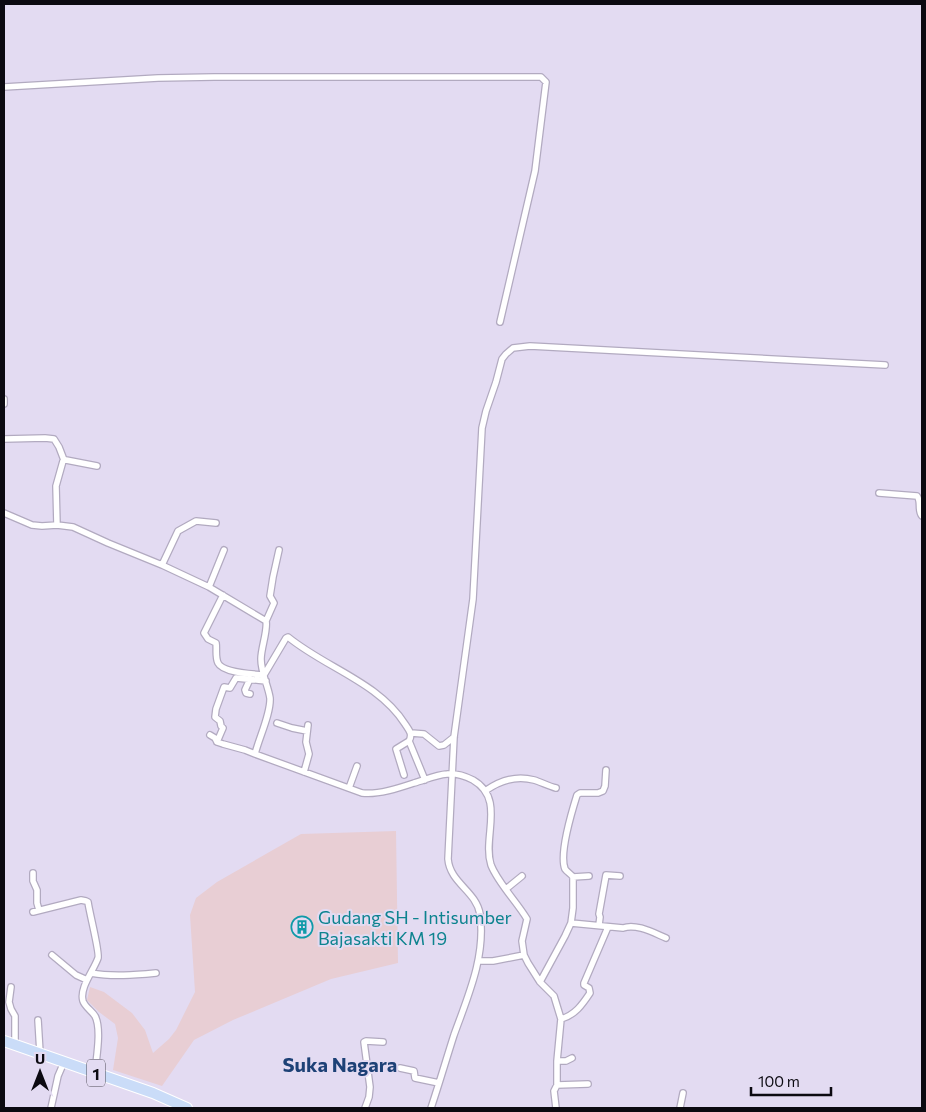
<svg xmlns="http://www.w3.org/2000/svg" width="926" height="1112" viewBox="0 0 926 1112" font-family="Commissioner,sans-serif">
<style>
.industrial{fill:#e8ced4}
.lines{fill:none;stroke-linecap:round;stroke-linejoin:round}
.minor-casing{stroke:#b2aac0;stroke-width:8}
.trunk-casing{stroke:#fff;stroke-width:12}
.minor{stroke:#fff;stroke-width:5.5}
.trunk{stroke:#cadcf8;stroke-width:10}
.labels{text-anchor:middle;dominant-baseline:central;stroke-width:4;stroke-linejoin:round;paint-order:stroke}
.shield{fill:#e3dbf2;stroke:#4c4954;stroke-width:1}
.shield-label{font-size:16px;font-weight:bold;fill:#0c0a11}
.culture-label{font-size:18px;fill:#0d838f;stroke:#e3dbf2;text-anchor:start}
.quarter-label{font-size:20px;font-weight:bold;fill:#1d4176;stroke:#e3dbf2}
</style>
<rect width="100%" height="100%" fill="#e3dbf2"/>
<path class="industrial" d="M396 831 398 963 331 979 233 1020 194 1040 162 1086 113 1070 118 1038 115 1024 99 1012 87 1000 90 987 104 992 132 1013 145 1030 153 1053 169 1039 176 1030 195 992 190 915 196 898 217 882 301 834Z"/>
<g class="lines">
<g class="minor-casing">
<path id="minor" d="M4 87 158 78 214 77H541L546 82 535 171 500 322
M4 399V404
M4 439 45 438 54 439 59 447 64 460
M879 493 917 496C922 502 917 510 922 516
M4 513 32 525 42 526 57 525 73 527 108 543 162 565 209 587 266 621C268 630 261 648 261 659 261 673 268 685 270 698 271 713 259 738 255 754L362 793C378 795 399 788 414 783 425 780 435 775 447 774 456 773 465 776 473 780 506 799 482 837 491 865 498 883 517 902 527 919L522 941 524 955 528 963 540 982 554 996 561 1019 557 1061V1085L554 1091 556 1108
M57 525 56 486 63 461 66 460 97 466
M162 565 178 531 196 521 216 523
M209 587 224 550
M223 595 204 633 208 639 216 643C217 649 215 656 218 663 223 673 253 674 264 675L286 638 288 637C326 668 378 682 405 724 409 730 413 734 409 741L425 780
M266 621 274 603 270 596 273 577 279 550
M250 679 245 690 246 693 250 694
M277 723 292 728 307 731
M411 733 424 734 439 746 444 745 454 737
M210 735 215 738 217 742 223 744 245 750 255 754
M217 742 223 728 221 726 220 721 215 717 216 709 224 687 230 688 236 678 266 681
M304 772 309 754 306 742 308 725
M404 775 396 749 409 741
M349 788 357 766
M485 791C499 781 516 775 534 780 541 782 548 786 556 788
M33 873V881L37 890V903L39 910
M573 877 589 876
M506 889 522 876
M33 912 81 900 86 901 88 902C89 911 100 953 98 958 94 970 79 988 83 1001 85 1007 92 1011 95 1016 102 1029 96 1059 95 1073
M571 923 573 908V877C571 874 567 872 565 869 559 854 572 811 577 795L580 793H598L603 791 605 786 606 770
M599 925 600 917 599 914 606 875 620 876
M52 955 76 975 87 980
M478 961H493L524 955
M91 973C112 977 135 975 156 973
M540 982 565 936 571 923 623 928C636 923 654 933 666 938
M11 987 9 1002 11 1009 15 1016V1044
M561 1019C575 1015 582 1005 590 993L589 988 584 985V983L608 927
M38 1020 40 1053
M557 1061H566L572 1058
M400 1068 414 1071 415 1078 439 1083
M557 1085 588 1084
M51 1108 58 1076 64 1062
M365 1108 369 1097 370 1087 364 1042 366 1041 383 1042
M431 1108C439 1084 446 1060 454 1035 468 996 486 956 480 914 476 891 450 883 448 859L454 737 473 599 482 428 486 411 496 382 502 359 506 354 513 348 530 346 885 365
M680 1108 683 1093"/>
</g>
<g class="trunk-casing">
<path id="trunk" d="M4 1041 153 1093 187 1108"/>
</g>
<use href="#minor" class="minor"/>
<use href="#trunk" class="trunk"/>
</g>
<defs>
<g id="building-ring" transform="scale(1.125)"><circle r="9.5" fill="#e3dbf2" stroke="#0f9aa8" stroke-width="1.5"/><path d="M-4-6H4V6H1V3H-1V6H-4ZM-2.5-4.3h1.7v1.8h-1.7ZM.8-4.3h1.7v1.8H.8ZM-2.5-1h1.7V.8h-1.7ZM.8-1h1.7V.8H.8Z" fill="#0f9aa8"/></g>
</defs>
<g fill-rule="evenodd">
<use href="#building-ring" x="302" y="927"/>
</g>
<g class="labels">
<rect class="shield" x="87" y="1059.5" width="18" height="27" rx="4"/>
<g class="shield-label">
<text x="96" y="1073">1</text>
</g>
<g class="culture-label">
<text x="318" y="917">Gudang SH - Intisumber<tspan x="318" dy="21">Bajasakti KM 19</tspan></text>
</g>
<g class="quarter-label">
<text x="340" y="1064">Suka Nagara</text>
</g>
</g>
<rect width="926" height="1112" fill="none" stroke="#0c0a11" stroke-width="10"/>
<g transform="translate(40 1072)" stroke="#e3dbf2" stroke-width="4" paint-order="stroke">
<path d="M0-4L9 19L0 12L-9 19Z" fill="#0c0a11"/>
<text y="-8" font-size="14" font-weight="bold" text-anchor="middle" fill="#0c0a11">U</text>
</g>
<path d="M751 1087v8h80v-8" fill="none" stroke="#0c0a11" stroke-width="2.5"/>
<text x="758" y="1087" font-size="15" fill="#0c0a11" stroke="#e3dbf2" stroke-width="4" paint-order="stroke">100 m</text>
</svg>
